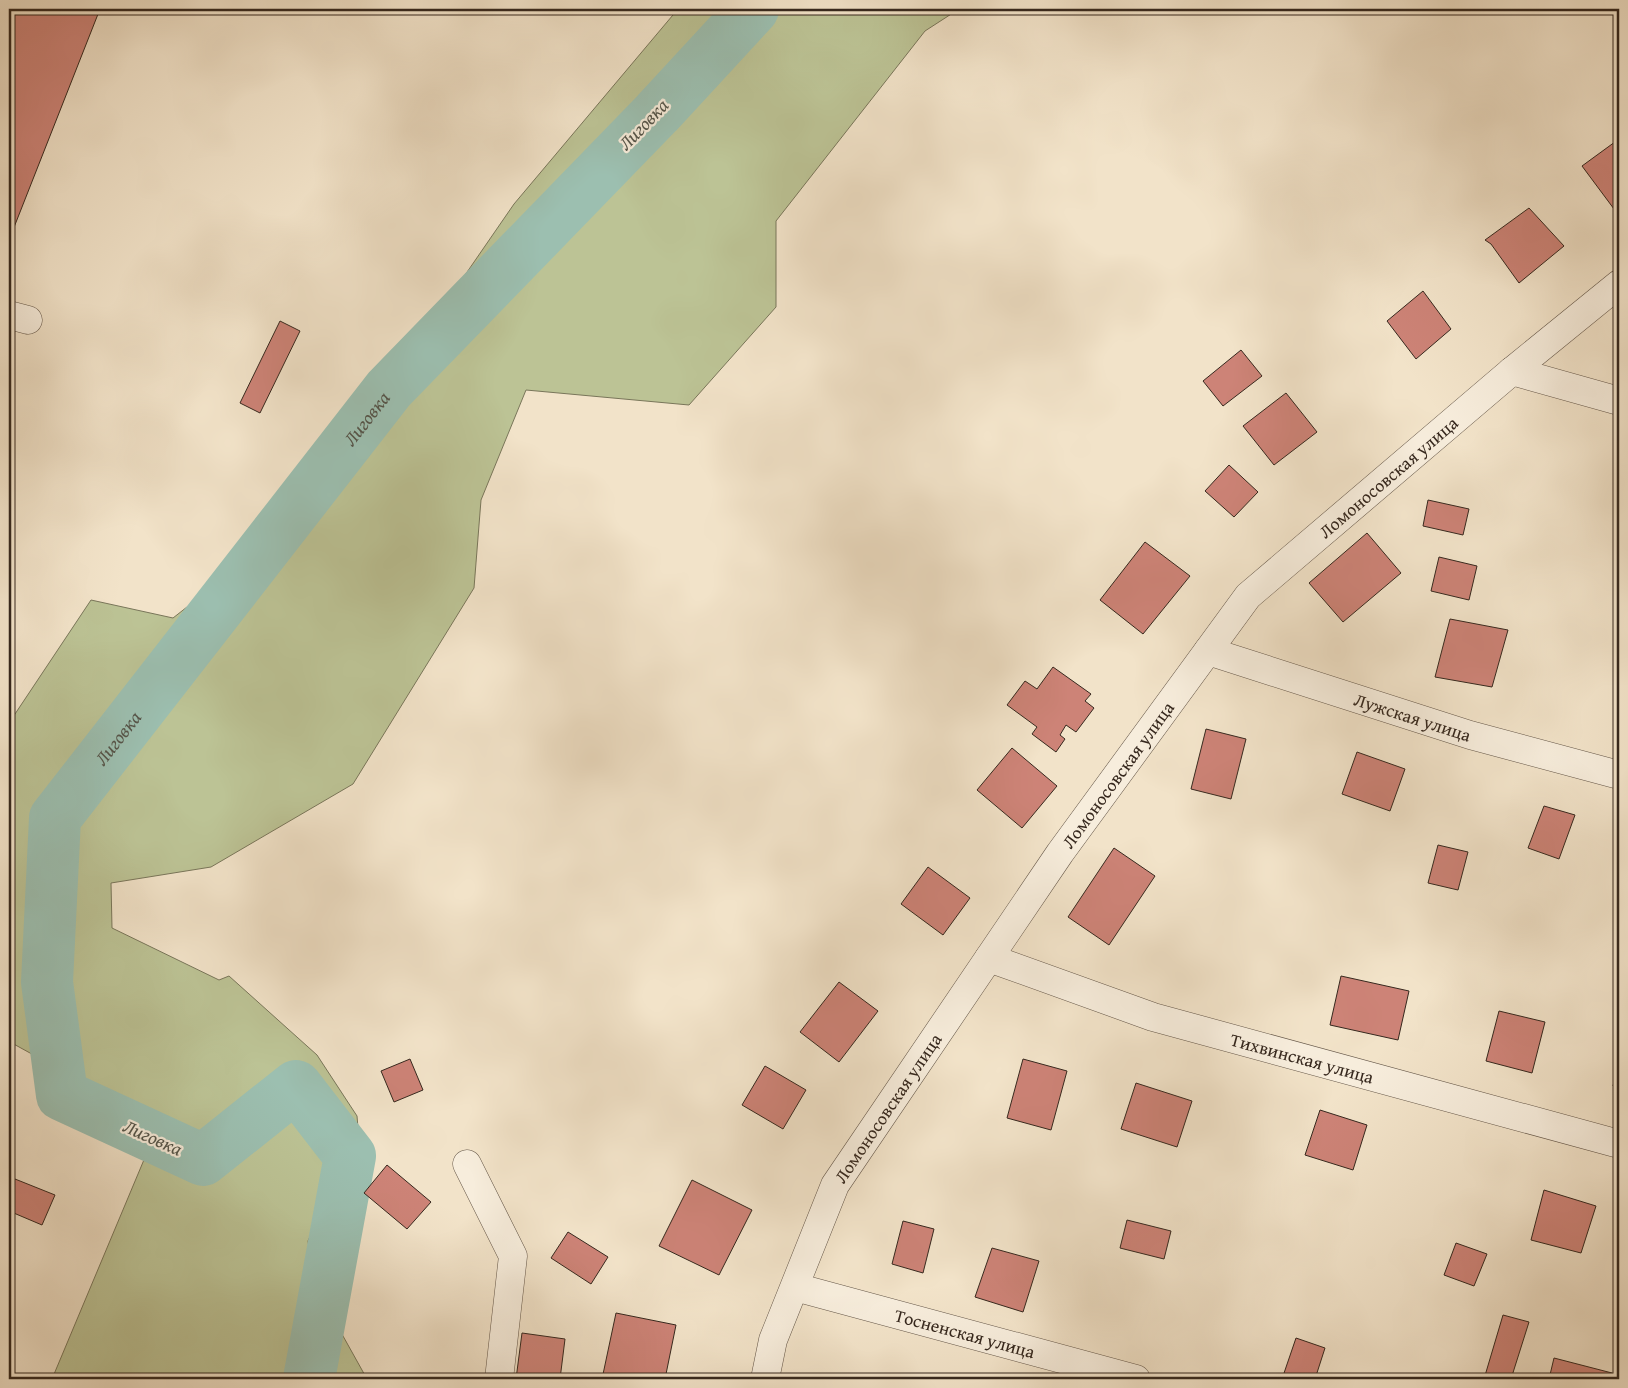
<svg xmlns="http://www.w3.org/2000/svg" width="1628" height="1388" viewBox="0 0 1628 1388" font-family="'Gentium Book Plus',serif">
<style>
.green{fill:#bcc395;stroke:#79765a}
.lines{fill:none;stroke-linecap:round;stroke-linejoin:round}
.river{stroke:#9cbfb0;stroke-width:52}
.building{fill:#cd8377;stroke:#36281e}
.minor-casing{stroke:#655749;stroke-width:29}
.minor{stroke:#f7eddc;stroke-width:28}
.labels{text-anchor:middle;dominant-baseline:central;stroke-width:4.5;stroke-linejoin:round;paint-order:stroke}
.street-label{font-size:18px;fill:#36281e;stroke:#f7eddc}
.water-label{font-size:19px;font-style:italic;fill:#55554a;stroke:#f7eddc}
</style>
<rect width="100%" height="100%" fill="#f2e3c9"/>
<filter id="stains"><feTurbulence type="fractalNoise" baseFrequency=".004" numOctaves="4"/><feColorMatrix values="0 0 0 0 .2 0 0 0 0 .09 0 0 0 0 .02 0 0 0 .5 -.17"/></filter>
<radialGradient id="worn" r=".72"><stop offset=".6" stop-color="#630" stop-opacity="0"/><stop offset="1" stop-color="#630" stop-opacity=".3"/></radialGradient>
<path class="green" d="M678 9H959L925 31 776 221V307L689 405 526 390 481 500 474 588 353 784 211 867 111 883 112 928 219 980 229 976 317 1055 357 1116 358 1128 308 1241 314 1284 367 1379H52L159 1124 10 1042 14 913 9 905V723L91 600 173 618 294 523 514 204Z"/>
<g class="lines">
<path class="river" id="s1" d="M309 1379 350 1156 296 1086 203 1160 62 1095 47 982 55 818 389 389 657 113 753 9"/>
</g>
<path class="building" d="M9 9H100L9 240Z
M1619 139V205L1614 209 1582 166Z
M1529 208 1564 246 1519 283 1491 244 1485 240Z
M1423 291 1451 329 1416 359 1387 321Z
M280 321 300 331 260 413 240 403Z
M1241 350 1262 376 1223 406 1203 381Z
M1286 393 1317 432 1274 465 1243 426Z
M1229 465 1258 492 1234 517 1205 491Z
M1428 500 1469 509 1463 535 1423 526Z
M1367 533 1401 573 1343 622 1309 583Z
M1145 542 1190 576 1143 634 1100 600Z
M1439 557 1477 566 1469 600 1431 591Z
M1450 619 1508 630 1492 687 1435 677Z
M1053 667 1091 694 1085 701 1094 708 1076 732 1066 725 1060 735 1065 739 1056 752 1032 734 1037 727 1007 705 1025 681 1037 689Z
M1206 729 1246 739 1231 799 1191 789Z
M1012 748 1057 786 1022 828 977 790Z
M1357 752 1405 769 1390 811 1342 794Z
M1544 806 1575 815 1559 859 1528 848Z
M1438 845 1468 852 1458 890 1428 883Z
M1114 848 1155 876 1109 945 1068 917Z
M928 867 970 898 943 935 901 904Z
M1341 976 1409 991 1398 1040 1330 1025Z
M839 982 878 1011 839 1062 800 1032Z
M1499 1011 1545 1022 1532 1073 1486 1061Z
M410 1059 423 1090 394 1102 381 1071Z
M1023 1059 1067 1071 1051 1130 1007 1118Z
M1619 1061V1087L1613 1086Z
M765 1066 806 1090 783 1129 742 1105Z
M1136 1083 1192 1101 1177 1147 1121 1129Z
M1320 1110 1367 1125 1353 1170 1305 1155Z
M387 1165 431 1202 407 1229 364 1193Z
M15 1179 55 1195 42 1225 9 1211V1193Z
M692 1180 752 1210 719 1275 659 1246Z
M1544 1190 1596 1206 1581 1253 1531 1240Z
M1127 1220 1171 1231 1164 1259 1120 1248Z
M903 1221 934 1229 923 1273 892 1264Z
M568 1232 608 1257 591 1284 551 1258Z
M1456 1243 1487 1254 1474 1286 1444 1275Z
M992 1248 1039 1261 1023 1312 975 1297Z
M616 1313 676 1325 665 1379H602Z
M1503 1315 1529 1322 1511 1379H1484Z
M522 1333 565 1339 560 1379H516Z
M1296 1338 1325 1348 1315 1379H1282Z
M1554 1358 1612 1373 1611 1379H1549Z
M868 1375 884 1379H866Z"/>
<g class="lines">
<g class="minor-casing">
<g id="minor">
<path d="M9 315 28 320"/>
<path d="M1512 371 1619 401"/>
<path id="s2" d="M1208 651 1470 735 1619 775"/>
<path id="s3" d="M989 958 1153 1017 1619 1144"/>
<path d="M467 1164 513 1256 499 1379"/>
<path id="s4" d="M795 1287 1136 1379"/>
<path id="s5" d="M765 1379 773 1340 835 1185 1060 853 1248 596 1512 371 1619 284"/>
</g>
</g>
<use href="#minor" class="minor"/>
</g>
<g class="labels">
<g class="street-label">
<text stroke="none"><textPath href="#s5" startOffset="1110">Ломоносовская улица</textPath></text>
<text stroke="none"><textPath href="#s2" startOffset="215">Лужская улица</textPath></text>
<text stroke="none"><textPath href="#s5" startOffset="705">Ломоносовская улица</textPath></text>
<text stroke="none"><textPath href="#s3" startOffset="329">Тихвинская улица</textPath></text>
<text stroke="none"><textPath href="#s5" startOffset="300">Ломоносовская улица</textPath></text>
<text stroke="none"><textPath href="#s4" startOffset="176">Тосненская улица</textPath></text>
</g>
<g class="water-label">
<text transform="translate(643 124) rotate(-46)">Лиговка</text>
<text stroke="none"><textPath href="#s1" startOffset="1374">Лиговка</textPath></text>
<text stroke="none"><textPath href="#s1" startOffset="969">Лиговка</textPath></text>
<text transform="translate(153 1137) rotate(24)">Лиговка</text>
</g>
</g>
<rect width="1628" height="1388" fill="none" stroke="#f2e3c9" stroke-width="30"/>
<rect x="10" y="10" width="1608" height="1368" fill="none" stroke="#36281e" stroke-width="2.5"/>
<rect x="15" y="15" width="1598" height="1358" fill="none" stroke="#36281e"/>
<rect width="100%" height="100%" filter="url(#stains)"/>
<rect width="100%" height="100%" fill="url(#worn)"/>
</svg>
